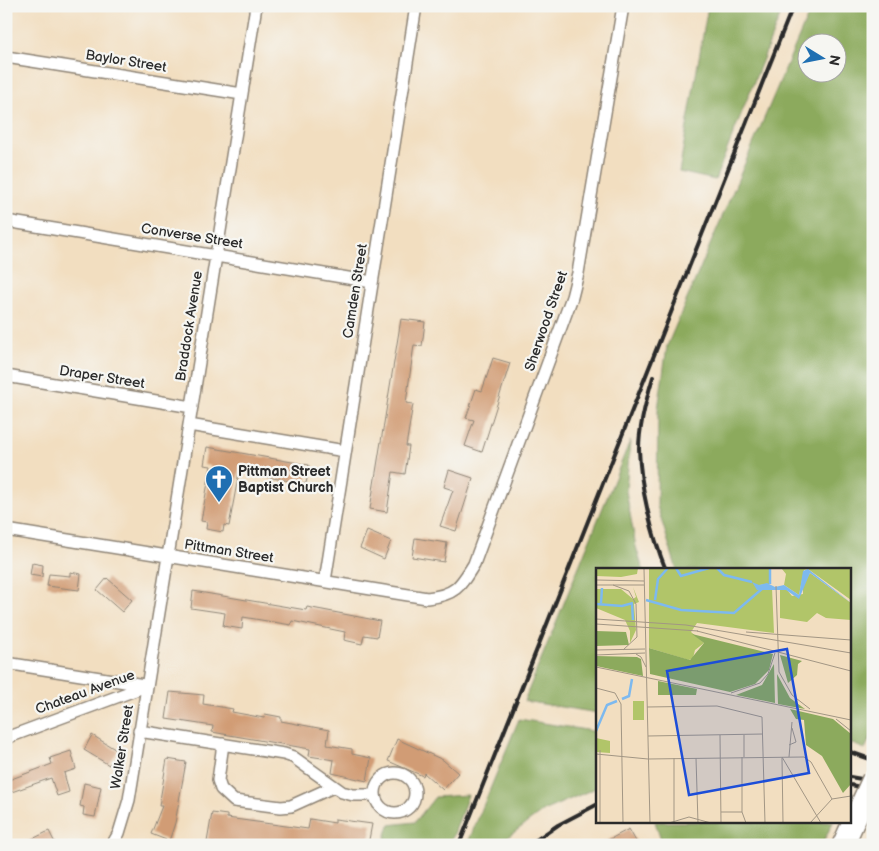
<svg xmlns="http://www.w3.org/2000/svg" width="879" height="851" viewBox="0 0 879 851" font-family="'Balsamiq Sans',sans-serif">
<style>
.forest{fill:#8caa5d;stroke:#5c6a44;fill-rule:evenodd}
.building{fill:#d19c74}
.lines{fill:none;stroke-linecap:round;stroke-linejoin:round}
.street-casing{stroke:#8e8476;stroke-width:14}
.street{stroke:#fff;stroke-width:11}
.rail{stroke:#2b2b2b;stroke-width:4}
.highway-bridge-casing{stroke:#8e8476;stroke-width:24;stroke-linecap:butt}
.highway-bridge{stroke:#fff;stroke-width:21}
.labels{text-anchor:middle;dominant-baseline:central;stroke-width:4.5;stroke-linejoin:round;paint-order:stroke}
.street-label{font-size:14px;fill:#2b2b2b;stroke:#f6f6f2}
.poi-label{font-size:14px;font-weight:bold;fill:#2b2b2b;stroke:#f6f6f2;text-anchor:start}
.inset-river{fill:none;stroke:#7db9ef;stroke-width:2.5}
.inset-road{fill:none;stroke:#a29684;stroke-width:1}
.view{fill:#1d4ed8;fill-opacity:0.15;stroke:#1d4ed8;stroke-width:2.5}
.inset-edge{fill:none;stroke:#2b2b2b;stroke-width:2.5}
</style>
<rect width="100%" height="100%" fill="#f6f6f2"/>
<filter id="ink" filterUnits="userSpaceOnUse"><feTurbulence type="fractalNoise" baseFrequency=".02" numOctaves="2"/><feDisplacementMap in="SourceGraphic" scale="10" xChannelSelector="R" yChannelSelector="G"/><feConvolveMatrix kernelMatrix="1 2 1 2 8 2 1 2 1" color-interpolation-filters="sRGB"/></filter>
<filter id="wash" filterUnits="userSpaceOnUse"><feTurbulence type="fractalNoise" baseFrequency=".0096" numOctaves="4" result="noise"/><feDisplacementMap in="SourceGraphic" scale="20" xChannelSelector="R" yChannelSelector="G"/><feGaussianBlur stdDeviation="1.12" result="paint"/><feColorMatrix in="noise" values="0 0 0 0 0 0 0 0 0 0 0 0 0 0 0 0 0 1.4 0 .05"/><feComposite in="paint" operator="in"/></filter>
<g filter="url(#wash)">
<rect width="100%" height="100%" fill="#f2dec0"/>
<path class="forest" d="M708 6H784L715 180 679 172Z
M812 6H873V732L865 749 850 743V570H677L657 506 658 409 667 346ZM836 42V72H806V42Z
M630 441 626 491 636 547 643 570H598V713L524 701Z
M519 719 598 732V787L543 811 497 845H467Z
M468 795 450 845H383L389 825 415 822 435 797Z
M655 822H833L822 845H663Z"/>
<g id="blocks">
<path class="building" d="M401 319 425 322 422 346 414 345 406 403 413 404 406 446H409L405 474 393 472 387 512 370 509Z
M493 358 510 363 482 452 465 446 474 420 466 418 476 389 482 391Z
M207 447 309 465 306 484 239 472 229 526 224 525 223 532 206 529 207 522 201 521 211 466 204 465Z
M449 470 473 478 456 531 440 526 453 490 444 487Z
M367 531 391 541 384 559 360 548Z
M415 538 447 543 444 562 412 557Z
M32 563 43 565 42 577 30 575Z
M70 572 81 574 79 590 47 586 49 574 70 576Z
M107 578 132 600 122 612 97 590Z
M193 591 306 610 307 607 380 621 377 637 364 635 362 644 344 640 345 632 292 621 291 625 243 617 242 629 223 626 225 613 191 608Z
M170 692 204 695 203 704 233 709 232 712 264 718 265 714 281 717V721L329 730 327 745 352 749V754L371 758 367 781 332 773 334 760 309 756 310 749 212 732 213 726 166 719Z
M92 735 118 751 109 765 84 750Z
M397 739 443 760 458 773 443 790 424 773 423 776 388 761Z
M71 751 76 769 64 773 69 792 57 796 51 778 6 794V781L52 764 50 758Z
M167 759 186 762 175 823 169 841 151 834 162 806H159Z
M84 783 101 787 95 817 83 815 84 807 80 806Z
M212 813 227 815V818L308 829 310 819 335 823V819L372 824 368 845H224L207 842Z
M629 829 638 845H599Z
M49 831 56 845H20Z"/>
</g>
</g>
<g filter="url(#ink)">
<use href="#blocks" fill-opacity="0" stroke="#8e8476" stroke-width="1"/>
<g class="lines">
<g class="street-casing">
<path id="street" d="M6 57 242 94
M6 221 372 282
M6 376 192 407
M189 425 345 451
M6 530 427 598C455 595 460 587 474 564L572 297 578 273 623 6
M325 581 416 6
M6 663 144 685
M139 731 284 754 293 757 342 792 353 795H375
M6 738 146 686
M223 744 218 780 221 789 234 801 281 807 291 806 333 787
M375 793a20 20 0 1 1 40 0a20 20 0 1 1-40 0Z
M112 845 119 833 129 800 256 6"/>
</g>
<use href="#street" class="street"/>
<path class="rail" d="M653 377C646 400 639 426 639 449 640 486 652 536 666 570
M850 752 873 760
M850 777 873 781
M850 785 873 789
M459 845 793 6
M529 845 558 825 598 804"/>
<g class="highway-bridge-casing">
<path id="highway-bridge" d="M843 845 873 779"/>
</g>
<use href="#highway-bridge" class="highway-bridge"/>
</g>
</g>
<defs>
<g id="church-pin" transform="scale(1.4375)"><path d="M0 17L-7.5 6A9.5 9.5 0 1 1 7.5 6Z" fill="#1f6fb2" stroke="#f6f6f2"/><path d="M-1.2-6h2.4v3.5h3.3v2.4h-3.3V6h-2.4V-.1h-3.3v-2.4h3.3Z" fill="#fff"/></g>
</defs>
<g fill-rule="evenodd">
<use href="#church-pin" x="219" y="479"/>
</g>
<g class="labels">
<g class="street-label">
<text transform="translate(126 61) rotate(9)">Baylor Street</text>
<text transform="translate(192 236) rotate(9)">Converse Street</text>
<text transform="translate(355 291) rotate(-81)">Camden Street</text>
<text transform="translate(546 321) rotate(-71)">Sherwood Street</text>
<text transform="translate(189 326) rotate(-81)">Braddock Avenue</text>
<text transform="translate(102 377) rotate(9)">Draper Street</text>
<text transform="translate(229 551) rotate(9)">Pittman Street</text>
<text transform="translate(85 692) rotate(-20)">Chateau Avenue</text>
<text transform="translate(122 747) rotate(-81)">Walker Street</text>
</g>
<g class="poi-label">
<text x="238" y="471">Pittman Street<tspan x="238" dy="16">Baptist Church</tspan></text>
</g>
</g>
<g transform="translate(596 568)">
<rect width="255" height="255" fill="#f2dec0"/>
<path d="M0 0H42L41 6 25 9 0 8ZM53 0H174V16L163 17 176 20 178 65 101 55 95 64 108 75 99 82 97 90 93 92 53 80ZM255 0V32L212 1 208 2 203 27 188 17 190 6 186 1ZM214 5 255 35V52L230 50 221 45 211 54 184 50V21L191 22 196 28 207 26V17ZM37 19 43 34 38 36 40 62 34 75V63L29 52 0 40V21H25L37 31 40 29ZM37 133H48V152H37ZM0 170 14 173V185L0 184Z" fill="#b1c569"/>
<path d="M0 63 30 64 33 77 0 78ZM96 66 177 86 173 102 159 116 134 124 54 106 53 80 94 92 108 75ZM184 87 206 93 202 96 201 107 192 115ZM0 88 41 89 45 91 47 108 0 98ZM178 96 179 135 140 127 166 117ZM181 106 194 130 209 141 182 136ZM62 113 101 121 100 127H62ZM194 141 237 151 255 166V216L247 225 226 188 210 177 208 152 200 151Z" fill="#8caa5d"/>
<path d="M212 1 255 35 214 5 203 31 190 22H161L156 14 163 17 171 15 179 19 188 17 203 27 207 3Z" fill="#7db9ef"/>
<path class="inset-river" d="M80 0 85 8 113 0M121 0 128 7 156 14M174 0V16M50 32 85 42 138 45 167 20M59 32 62 11 72 0M5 35 6 20M0 36 26 38 37 35M36 36 37 52M26 131 33 128 36 111M0 163 11 137 21 133"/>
<path class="inset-road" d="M48 1 54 255M0 12 48 13M0 17H48M17 17 33 23 40 36 41 69 27 82M180 18 183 104 196 127 214 141M0 51 90 57 255 85M0 56 102 63M101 63 255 103M150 64 255 72M0 82 49 81M40 86 45 89 50 99M0 87 49 85M0 99 255 152M0 120 19 125 25 136 27 255M135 125 164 115 172 106 179 85M51 139 121 138 166 149 169 255M240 151 255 163M124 167 125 255M148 167V189M52 168 167 166M193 177 200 174 196 160M4 182V255M0 186 52 191 208 189 215 194 236 231M146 189V244L150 255M186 189 225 255M193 189 196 154M78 190V255M100 190 102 255M186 190 187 255M125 244H146M73 255 93 249 115 255M214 255 236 231 255 228"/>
<path class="view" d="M191 81 213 205 93 227 71 103Z"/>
<rect width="255" height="255" class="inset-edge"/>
</g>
<rect width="879" height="851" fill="none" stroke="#f6f6f2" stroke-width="25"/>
<g transform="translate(822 58) rotate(100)"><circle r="24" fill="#f6f6f2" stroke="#a5a5a2"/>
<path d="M0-4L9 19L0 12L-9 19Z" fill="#1f6fb2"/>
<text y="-8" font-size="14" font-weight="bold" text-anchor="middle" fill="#2b2b2b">N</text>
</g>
</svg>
